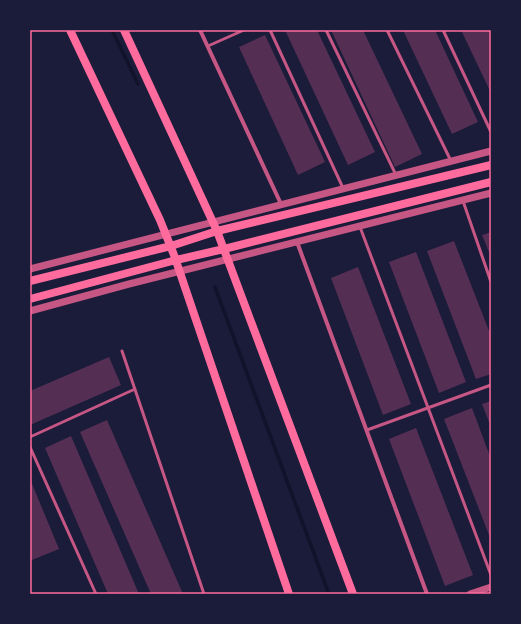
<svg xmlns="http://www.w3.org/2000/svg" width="521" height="624" viewBox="0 0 521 624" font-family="'Archivo Narrow',sans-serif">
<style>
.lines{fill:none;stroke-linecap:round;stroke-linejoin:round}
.stream{stroke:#12122b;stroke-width:3.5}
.building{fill:#542f53}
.service{stroke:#c65784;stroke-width:3}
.minor{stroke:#c65784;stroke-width:4}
.tertiary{stroke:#c65784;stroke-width:7}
.secondary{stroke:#ff6b9d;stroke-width:8}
.neatline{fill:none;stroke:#ff6b9d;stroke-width:1.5}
</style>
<rect width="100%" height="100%" fill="#1b1b3a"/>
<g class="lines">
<path class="stream" d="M112 30 138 84
M215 287 329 594"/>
</g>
<path class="building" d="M285 30H317L375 152 348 165Z
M331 30H363L422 154 395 167Z
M403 30H435L478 122 452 134Z
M461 30H491V93Z
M265 35 325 162 298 175 239 47Z
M491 232V257L482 235Z
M454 241 491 336V374L476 379 427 251Z
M416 252 466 382 439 393 389 262Z
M358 267 411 404 383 415 331 278Z
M109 357 121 385 30 425V391Z
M491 401V427L482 404Z
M472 408 491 459V540L444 419Z
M107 420 183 594H151L80 432Z
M416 428 473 575 445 586 389 439Z
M71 436 139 594H108L45 448Z
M30 479 59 549 32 560 30 555Z"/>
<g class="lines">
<path class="service" d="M270 30 343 188
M326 30 396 175
M387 30 451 161
M443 30 491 132
M208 46 244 30
M463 201 491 282
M360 227 491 575
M122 351 204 594
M367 430 491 385
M30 437 135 389
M30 447 96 594"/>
<path class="minor" d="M200 30 281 204
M297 242 427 594"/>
<path class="tertiary" d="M30 269 491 151
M30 311 129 284 491 193
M470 594 491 587"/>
<path class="secondary" d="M70 30 160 220 174 255 289 594
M124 30 217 231 353 594
M30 281 171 246 217 231 491 165
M30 299 176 260 224 249 491 182"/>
</g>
<rect width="521" height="624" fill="none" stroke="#1b1b3a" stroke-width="62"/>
<rect x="31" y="31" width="459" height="562" class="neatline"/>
</svg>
